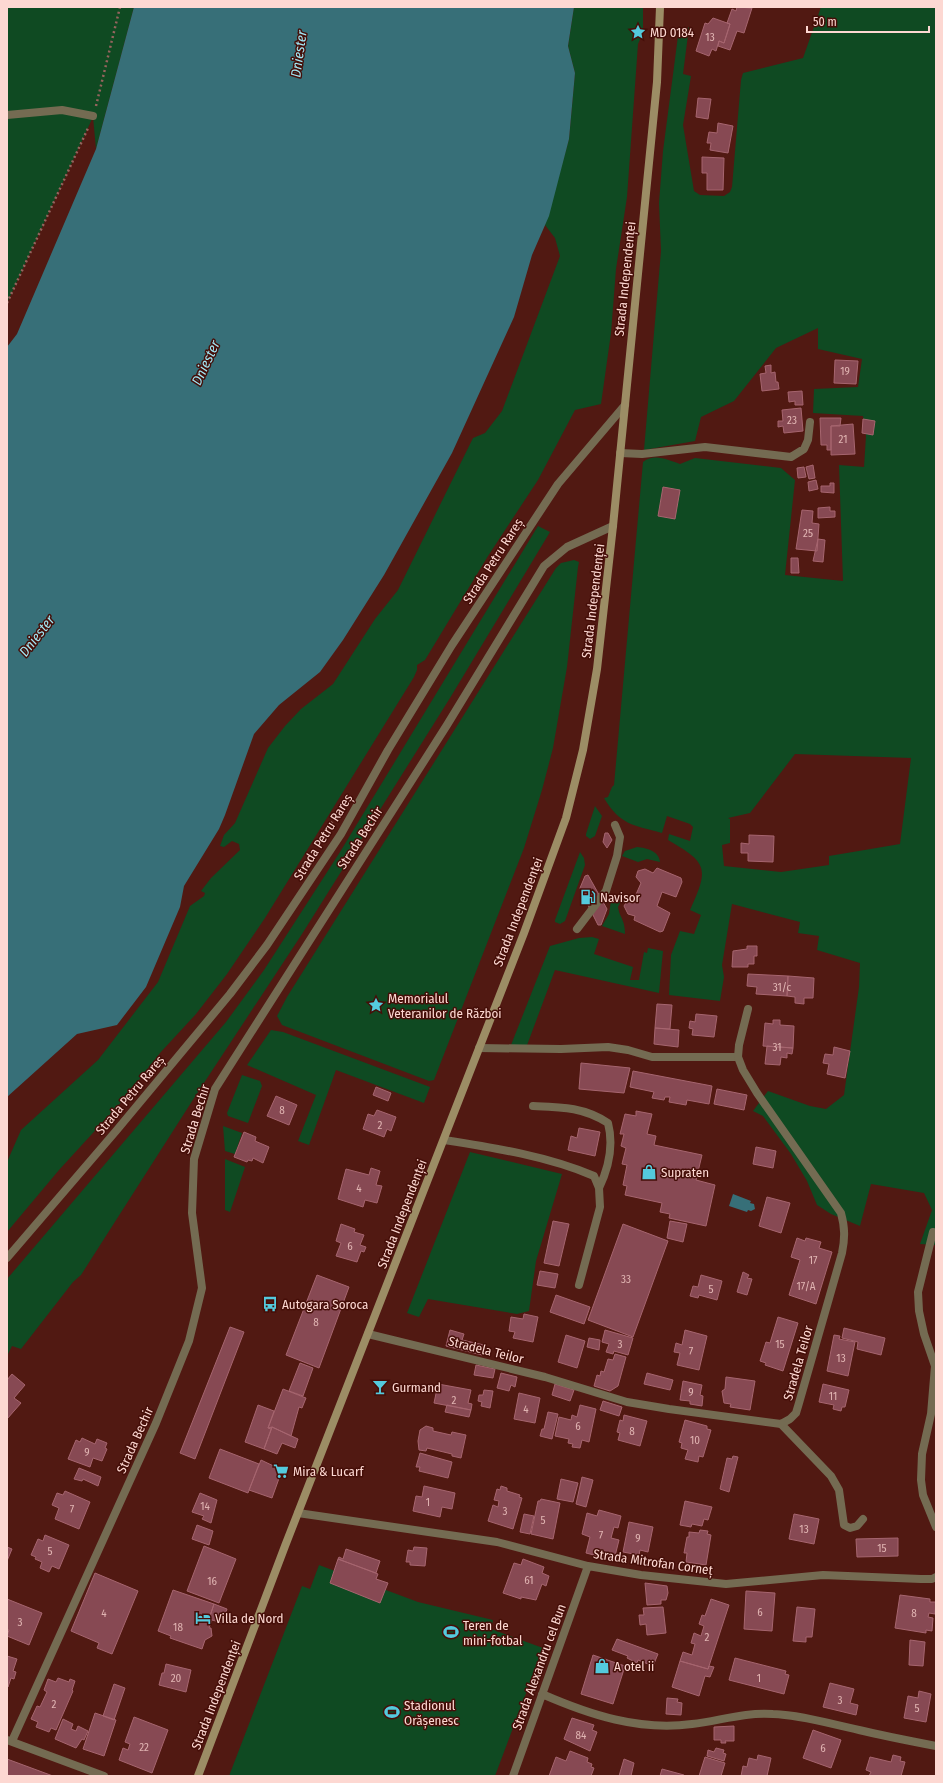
<svg xmlns="http://www.w3.org/2000/svg" width="943" height="1783" viewBox="0 0 943 1783" font-family="'Fira Sans Condensed',sans-serif">
<style>
.green{fill:#0f4a22;fill-rule:evenodd}
.water{fill:#376f78}
.building{fill:#874953;stroke:#a6656f}
.lines{fill:none;stroke-linecap:round;stroke-linejoin:round}
.path{stroke:#95645e;stroke-width:2.5;stroke-dasharray:2 3;stroke-linecap:butt}
.lane{stroke:#746b52;stroke-width:8}
.street{stroke:#746b52;stroke-width:8}
.secondary{stroke:#9c8d65;stroke-width:8}
.labels{text-anchor:middle;dominant-baseline:central;stroke-width:3;stroke-linejoin:round;paint-order:stroke}
.number-label{font-size:11px;fill:#e0b4b2}
.poi-label{font-size:13px;fill:#fdd8d2;stroke:#450e08;text-anchor:start}
.street-label{font-size:13px;fill:#fdd8d2;stroke:#450e08}
.water-label{font-size:14px;font-style:italic;fill:#a2e9f6;stroke:#450e08}
</style>
<rect width="100%" height="100%" fill="#511912"/>
<path class="green" d="M7 7H134L96 149 93 117 7 303Z
M574 7H643V33L638 44 627 197 616 269 611 333 601 404 575 410 538 480 488 556 425 660 417 665V670L414 677 265 918 227 974 196 1014 160 1053 124 1099 59 1170 7 1232V1162L21 1130 98 1060 158 982 190 906 204 896 205 893 201 891 211 878 240 850 239 844 232 841 224 847 220 846 224 835 235 823 268 748 285 726 301 709 333 684 375 619 398 590 473 438 485 433 502 411 560 256 555 238 545 225 569 139 575 73 568 46Z
M821 7H936V1245L920 1244 932 1210 924 1193 871 1184 860 1226 831 1214 817 1205 807 1181 791 1154 763 1116 753 1111 768 1091 810 1106 826 1109 844 1095 859 987 860 963 817 950 819 936 798 933 800 922 732 904 722 965 724 977 720 1001 669 995 671 955 680 931 694 934 701 915 690 910C709 868 708 863 668 840L669 834 690 841 693 827 690 824 667 816 662 833C633 825 620 825 604 798L608 797 612 787 614 785 643 462C655 453 667 460 680 464L695 458 781 468 795 480 785 575 843 581 839 465 864 467 866 436 863 416 813 413 814 389 858 387 862 359 818 349V328L776 348 734 401 701 417 695 441 644 450 661 251 659 203 663 151 678 36 689 27 683 74 691 76 683 125 694 191 700 195 724 196 730 192 732 187 741 80 743 73 803 58ZM795 754 911 758 900 844 829 856V865L781 872 724 866 722 845 730 843V819L728 818 750 813Z
M538 526 550 532 450 698 302 934 196 1095 81 1275 73 1282 21 1349 12 1346 7 1356V1279L226 1022 264 970 340 852Z
M574 560 579 562 578 567 567 667 553 748 542 790 524 848 434 1080 429 1081 282 1025 277 1016 287 997 556 568 561 563Z
M595 806 602 816 595 836 590 839 586 836V834Z
M637 847C647 848 659 851 660 862L647 859 638 862 622 856 625 851Z
M580 852 584 858 585 865 565 921 560 924 555 922V920Z
M612 894 623 897 618 907C620 919 625 919 625 934L602 926 609 914Z
M592 937 599 939 594 954 633 967 630 980H639L644 952 647 953 648 948 663 951 659 993 555 970 526 1048 511 1045 550 946 579 938Z
M271 1030 283 1032 430 1087 424 1103 336 1070 309 1145 298 1141 316 1095 247 1065Z
M242 1075 260 1081 262 1086 248 1123 228 1116 227 1113Z
M223 1126 242 1133 235 1154 225 1151Z
M470 1152 562 1174 536 1261 529 1311 517 1314 428 1299 419 1317 407 1313Z
M225 1159 245 1167 230 1212 225 1210Z
M319 1565 418 1602 493 1620 491 1629 543 1648 495 1776H229L302 1586 310 1589Z"/>
<path class="water" d="M134 7H574L568 46 575 73 569 139 549 216 532 255 514 317 452 453 384 575 343 640 320 672 279 705 254 734 225 815 219 829 184 886 180 907 146 987 117 1025 77 1034 7 1097V347L17 334 96 149Z
M733 1194 751 1201 750 1203 754 1204 755 1209 751 1211 748 1210 747 1212 729 1206Z"/>
<path class="building" d="M737 7 752 8 744 33 737 31 730 50 718 46 719 41 724 43 730 24 727 23 732 9 736 11Z
M713 18 730 24 724 43 719 41 716 51 712 49 709 56 696 51 705 23 708 24Z
M698 98 711 99 708 119 696 117Z
M718 123 733 126 728 153 710 150 711 143H707L709 132 717 133Z
M702 157 724 158 723 190H707V173H702Z
M835 360 858 361 856 384 834 383Z
M771 365V373L775 372 776 382H778L779 389 762 391 760 374 766 373 765 366Z
M802 391 803 405H795V401L789 402 788 392Z
M801 408 803 431 784 433 783 426 778 427V421H783L782 410Z
M820 418H841L840 426H831V450H827V445H821Z
M863 419 875 421 873 435 862 433Z
M853 424 855 454 831 455V426Z
M813 465 815 478 809 479 806 467Z
M804 467 806 477 798 478 797 468Z
M816 480 818 489 809 491 808 482Z
M830 483H834V493L821 492V486H830Z
M663 487 680 490 675 519 658 516Z
M830 507V511H835V517L818 518V508Z
M802 510 813 511 812 523 819 524 817 551 796 549Z
M818 539 825 540 823 562 813 561Z
M791 558H798L799 573H791Z
M605 833H608L612 840 607 848 603 842Z
M749 835 774 836 773 862 748 861V853H741V843L749 844Z
M657 868 681 878 682 882 676 897 662 892 657 906 670 913 663 931 660 932 634 920 635 916 628 914 624 906 627 901 634 899 641 883 636 877 638 871 645 869 653 873Z
M588 875 607 909 601 925H598L581 891 580 888 585 876Z
M747 946H757V956H754V964H748V967H732L733 951 747 949Z
M748 974 788 976 787 996 756 994 757 987 747 986Z
M788 976 814 978 813 998H804V1004L795 1003V997L787 996Z
M657 1004 672 1005 670 1029 655 1028Z
M696 1014 717 1016 714 1037 692 1035 693 1029 689 1028 690 1021 695 1022Z
M773 1020H780V1025L794 1026 793 1048 763 1046 765 1023 773 1024Z
M655 1028 679 1030 678 1047 654 1044Z
M767 1046 793 1048 792 1054 787 1053V1058L781 1057 780 1065 765 1064Z
M834 1047 850 1051 845 1078 827 1074 829 1064 823 1063 825 1054 833 1055Z
M581 1063 630 1068 624 1093 579 1089Z
M633 1071 712 1086 709 1104 687 1100 686 1105 669 1102 670 1097H665L664 1100 652 1098 654 1092 630 1087Z
M376 1087 391 1093 388 1101 373 1095Z
M717 1089 747 1095 744 1110 714 1104Z
M276 1096 297 1105 289 1125 267 1116Z
M377 1110 396 1117 391 1131 387 1129 384 1137 363 1129 368 1114 374 1116Z
M636 1111 652 1114 647 1134 656 1136 654 1145 702 1155 696 1180 715 1185 706 1226 669 1218 670 1214 660 1212 662 1203 625 1195 627 1186 623 1185 627 1165 622 1164 626 1148 621 1146 624 1134H620L625 1114 636 1116Z
M579 1128 600 1132 595 1156 568 1150 571 1136 577 1138Z
M244 1132 256 1137 255 1141 269 1147 263 1163 253 1158 252 1161 248 1160 247 1162 234 1157Z
M756 1147 776 1151 773 1168 753 1164Z
M371 1168 380 1171 376 1185 382 1186 377 1203 365 1200 363 1207 338 1199 346 1169 369 1175Z
M767 1197 790 1203 781 1233 759 1226Z
M553 1221 569 1224 559 1266 544 1263Z
M670 1221 687 1224 683 1242 667 1238Z
M341 1224 355 1229 354 1232 364 1235 360 1245 366 1247 364 1252 361 1251 357 1262 336 1256 341 1243 336 1241Z
M623 1224 668 1241 633 1337 588 1320Z
M797 1238 805 1241 806 1238 821 1242 819 1248 832 1252 816 1304 789 1295 800 1260 791 1257Z
M540 1271 558 1274 555 1288 537 1285Z
M743 1272 749 1275 747 1278 752 1279 747 1295 737 1292Z
M317 1275 349 1287 319 1368 286 1355Z
M701 1275 722 1281 717 1300 699 1295 698 1298 690 1296 693 1286 698 1287Z
M556 1295 590 1307 584 1324 550 1312Z
M524 1314 538 1317 533 1342 513 1338 515 1332 509 1331 511 1317 523 1319Z
M778 1317 798 1323 783 1371 765 1365 766 1363 760 1361 766 1342 770 1343Z
M230 1327 244 1332 195 1459 180 1453Z
M844 1328 885 1338 881 1355 857 1349 858 1342 842 1338Z
M450 1330 464 1334 462 1340 484 1345 482 1355 446 1346Z
M605 1330 633 1338 628 1355 614 1351 613 1354 606 1352 609 1344 602 1342Z
M685 1330 707 1336 699 1370 677 1365 680 1353 674 1352 676 1343 682 1345Z
M566 1335 585 1341 577 1368 558 1362Z
M834 1335 840 1336 839 1339 855 1342 848 1376 827 1371Z
M589 1338 600 1340 599 1350 587 1347Z
M615 1354 626 1357 618 1386 610 1391 594 1386 597 1375 600 1376 601 1371 604 1372 608 1359 613 1360Z
M300 1363 313 1368 303 1396 289 1391Z
M476 1365 495 1369 493 1378 474 1375Z
M501 1373 517 1377 515 1387 511 1385 509 1391 497 1388Z
M647 1373 673 1380 670 1390 644 1384Z
M12 1374 25 1385 14 1398 21 1403 7 1419V1380Z
M726 1377 755 1381 750 1410 730 1407 731 1404 724 1403 722 1391 725 1389Z
M683 1381 702 1385 700 1395 703 1396 702 1406 690 1404V1401L680 1400Z
M438 1384 471 1390 468 1403 472 1404 471 1410 434 1403Z
M555 1384 574 1390 570 1401 552 1395Z
M823 1384 849 1390 845 1407H842L841 1411 833 1409 834 1405 819 1402Z
M283 1389 306 1398 302 1408 299 1407 291 1436 272 1427 271 1429 268 1428Z
M484 1390 493 1391 490 1408 481 1406 482 1402 478 1401 479 1395H483Z
M519 1393 540 1398 535 1423 514 1419Z
M603 1401 622 1407 619 1416 600 1410Z
M258 1405 274 1411 268 1428 272 1427 264 1449 245 1442Z
M447 1405 471 1410 469 1417 445 1412Z
M580 1405 596 1409 589 1442 582 1440 580 1448 572 1447 573 1444 568 1443 569 1439 555 1436 559 1417 571 1420 572 1415 577 1417Z
M548 1412 558 1414 552 1439 540 1436 542 1429H544Z
M624 1415 647 1421 640 1446 618 1440 620 1433 617 1432 620 1420 623 1421Z
M685 1420 707 1426V1429L711 1430 703 1457 699 1456 698 1462 685 1459 688 1450 681 1448 682 1443 679 1442Z
M426 1426 433 1428V1431L451 1435 452 1432 466 1435 461 1458 452 1456V1454L427 1448 426 1451 419 1450 418 1441 420 1430Z
M272 1427 298 1439 295 1448 282 1443 277 1454 264 1449Z
M82 1438 95 1444 97 1439 107 1443 105 1448 107 1449 102 1461 93 1458 90 1467 68 1459 76 1440 80 1442Z
M220 1449 259 1464 248 1493 209 1478Z
M420 1453 452 1462 448 1478 419 1471 420 1467H416Z
M733 1456 738 1457 729 1492 720 1489 727 1458 732 1459Z
M261 1460 282 1470 272 1498 249 1490Z
M79 1468 101 1477 98 1486 83 1479 82 1481 74 1479Z
M582 1477 593 1480 586 1507 576 1504Z
M561 1479 578 1483 573 1502 557 1499Z
M424 1486 455 1493 452 1509 442 1507 440 1517 413 1511 416 1496 422 1497Z
M501 1486 507 1488V1491L520 1495 519 1497 522 1498 513 1529 488 1521 493 1505 498 1507 499 1501 494 1500 497 1489 500 1490Z
M65 1491 90 1502 79 1529 55 1519 59 1508 52 1505 57 1493 63 1495Z
M200 1493 217 1500 211 1523 202 1519 204 1516 192 1512Z
M541 1499 560 1503 553 1539 531 1534 538 1501H540Z
M685 1501 712 1507 708 1520 704 1519 702 1526 692 1524 691 1527 680 1525Z
M599 1510 621 1516 618 1528 614 1527 611 1538 619 1540 614 1560 586 1553 590 1537 582 1534 587 1513 597 1516Z
M524 1514 534 1516 530 1534 520 1532Z
M794 1514 819 1519 814 1544 789 1539Z
M629 1522 653 1527 648 1552 640 1550 639 1555 623 1552Z
M197 1525 213 1531 209 1545 192 1539Z
M700 1530 708 1531 707 1534 711 1535 706 1565 686 1562 687 1553H684L687 1537H689V1532L699 1533Z
M45 1535 69 1545 59 1569 52 1566 49 1572 40 1568 42 1562 35 1559 36 1557 31 1555 38 1539 43 1541Z
M898 1538V1556L857 1557 856 1539Z
M204 1546 236 1559 219 1603 187 1591Z
M7 1547 12 1549 7 1561Z
M414 1547 427 1548 425 1566 410 1565V1562H406L408 1550 413 1551Z
M346 1549 380 1561 376 1573 338 1559 339 1557 343 1559Z
M338 1559 378 1574 376 1579 388 1583 380 1603 330 1583Z
M523 1559 544 1567 542 1573 549 1576 546 1586 542 1584 536 1600 521 1597V1599L503 1593 514 1563 521 1565Z
M95 1573 138 1591 112 1654 97 1648 99 1643 71 1631Z
M645 1583 667 1586 668 1593 666 1600H661V1604L647 1605Z
M173 1590 214 1604 209 1619 212 1620 209 1628H211L212 1636 205 1640 202 1649 170 1638 171 1636 158 1631Z
M746 1591 775 1593 772 1631 744 1629Z
M900 1595 930 1599V1602H936L935 1614 929 1613 928 1617 933 1618 932 1631 926 1630V1633L895 1628Z
M7 1599 42 1613 29 1645 7 1636 9 1630H7Z
M711 1599 729 1605 708 1669 680 1661 683 1652 692 1655 695 1644 691 1643 694 1633 701 1636 704 1626 699 1624 702 1615 705 1616Z
M214 1604 227 1609 222 1623 209 1619Z
M663 1607 666 1633 647 1635 646 1624 640 1625 639 1615H644L643 1608Z
M797 1607 815 1609 812 1637H806V1642L793 1641Z
M617 1639 658 1654 653 1666 638 1660 637 1663 627 1658 628 1656 612 1650Z
M910 1640 925 1642 923 1666 909 1665Z
M593 1655 625 1666 613 1704 581 1694Z
M7 1656 17 1659 13 1671 16 1672 14 1679 11 1678 8 1687Z
M735 1658 786 1671 785 1674 789 1675 784 1694 729 1680Z
M680 1661 708 1669 709 1666 714 1667 710 1677 705 1676 699 1696 672 1687Z
M166 1664 191 1670 186 1692 159 1685 162 1673H164Z
M58 1678 69 1682 70 1679 75 1681 72 1690 73 1691 56 1730 51 1728 49 1732 36 1727 38 1722 31 1719 37 1706 40 1707 47 1692 44 1690 48 1679 56 1682Z
M830 1683 854 1689 850 1703 858 1705 856 1715 823 1707Z
M114 1684 125 1688 114 1720 103 1716Z
M919 1691 931 1694 926 1722 904 1718 908 1696 918 1698Z
M667 1698 678 1699 677 1702 682 1703 681 1715 666 1714Z
M95 1713 116 1720 104 1756 83 1749Z
M134 1717 168 1730 152 1773 119 1760 123 1748 128 1750 130 1744 125 1742Z
M572 1718 594 1725 592 1730 597 1732 590 1751 564 1739Z
M63 1719 73 1724 71 1729 76 1731 78 1726 88 1731 84 1740 82 1739 76 1748 55 1739Z
M734 1726V1741H725L726 1743H721V1740H714V1727Z
M813 1730 841 1740 831 1768 803 1758Z
M716 1748 724 1750 723 1753 726 1754 724 1761 707 1756 708 1750 714 1752Z
M570 1751 588 1758 587 1762 592 1764 591 1767 594 1768 591 1776H549L556 1757 566 1761Z
M758 1755 771 1758 767 1776H741L743 1766 747 1767 749 1758 757 1760Z
M893 1755 901 1757 900 1761 905 1762 901 1776H869L871 1772 866 1770 870 1757 891 1762Z
M705 1757 725 1763 721 1776H699Z
M7 1759 53 1776H7Z
M624 1759 634 1763 631 1776H619Z
M662 1769 684 1775V1776H660Z"/>
<g class="lines">
<path class="path" d="M96 106 120 7
M7 303 89 126
M326 832 334 819"/>
<path class="lane" d="M620 453 642 454 705 447 791 457 804 449 808 440 810 422
M577 929 606 891 617 856 620 837 615 825
M479 1048 561 1049 608 1047 628 1050 652 1057H738
M533 1106C561 1107 584 1107 608 1123 614 1146 609 1167 599 1188
M444 1140C495 1148 547 1156 594 1176L599 1188 600 1207 579 1285
M781 1424 831 1476 839 1490 844 1525 850 1528 857 1526 863 1519"/>
<path class="street" d="M7 115 62 110 93 116
M933 1232 918 1292 919 1311 924 1334 935 1366 931 1414 922 1454 921 1480 923 1495 936 1527
M7 1258 116 1131 230 994 267 945 341 834 388 750 452 645 558 484 625 405
M368 1334 545 1377 627 1402 669 1409 781 1424 790 1419 796 1413 799 1403 842 1253C845 1238 845 1228 841 1213L757 1093 743 1070 738 1057 739 1045 748 1009
M298 1513 497 1542 588 1566 641 1575 726 1584 823 1575 921 1579H932L936 1577
M542 1694C590 1715 639 1731 692 1724 719 1721 744 1712 773 1714 802 1715 830 1724 859 1730 884 1736 910 1741 936 1746
M7 1740 104 1776
M12 1741 156 1423 189 1341 202 1288 192 1213 194 1159 215 1089 447 725 544 566 567 547 613 526
M513 1776 588 1566"/>
<path class="secondary" d="M198 1776 285 1546 524 933 566 818 583 750 597 669 613 526 657 82 660 7"/>
</g>
<defs>
<g id="sight-bare" transform="scale(1.2)"><path d="M0-6L1.8-2.2L6-1.7L2.9 1.2L3.7 5.4L0 3.3L-3.7 5.4L-2.9 1.2L-6-1.7L-1.8-2.2Z" fill="#54cadd" stroke="#450e08" stroke-width="2.5" paint-order="stroke"/></g>
<g id="fuel-bare" transform="scale(1.2)"><path d="M-5.5-6h7V0h2V4h1.3V-2.5L3-4.5l.8-.8L6-3V5H2.5V1h-1V6h-7ZM-4.2-4.7v3.2H.2V-4.7Z" fill="#54cadd" stroke="#450e08" stroke-width="2.5" paint-order="stroke"/></g>
<g id="shop-bare" transform="scale(1.2)"><path d="M-5-2.5h2.3a2.7 3.5 0 0 1 5.4 0H5L5.5 6h-11ZM-1.5-2.5h3a1.5 2.3 0 0 0-3 0Z" fill="#54cadd" stroke="#450e08" stroke-width="2.5" paint-order="stroke"/></g>
<g id="bus-bare" transform="scale(1.2)"><path d="M-5-6H5V4H4V6H2V4H-2V6H-4V4H-5ZM-3.5-4V0h7V-4ZM-3.5 1.2v1.5H-2V1.2ZM2 1.2v1.5H3.5V1.2Z" fill="#54cadd" stroke="#450e08" stroke-width="2.5" paint-order="stroke"/></g>
<g id="bar-bare" transform="scale(1.2)"><path d="M-6-5H6L.8 .8V4.5H3.5V6h-7V4.5H-.8V.8Z" fill="#54cadd" stroke="#450e08" stroke-width="2.5" paint-order="stroke"/></g>
<g id="supermarket-bare" transform="scale(1.2)"><path d="M-6-5.5h2.5l.6 2H6L4.5 2H-2.5L-4.4-4H-6ZM-1.5 3.2a1.3 1.3 0 1 0 .1 0ZM3 3.2a1.3 1.3 0 1 0 .1 0Z" fill="#54cadd" stroke="#450e08" stroke-width="2.5" paint-order="stroke"/></g>
<g id="hotel-bare" transform="scale(1.2)"><path d="M-6-4.5h1.5V1H6V5H4.5V3h-9V5H-6ZM-4 0a1.8 1.8 0 1 1 3.6 0ZM.5 0V-2.5h3Q6-2.5 6 0Z" fill="#54cadd" stroke="#450e08" stroke-width="2.5" paint-order="stroke"/></g>
<g id="stadium-bare" transform="scale(1.2)"><path d="M0-5a6.5 5 0 1 0 0 10a6.5 5 0 1 0 0-10ZM-3.5-1.8h7v3.6h-7Z" fill="#54cadd" stroke="#450e08" stroke-width="2.5" paint-order="stroke"/></g>
</defs>
<g fill-rule="evenodd">
<use href="#sight-bare" x="638" y="32"/>
<use href="#fuel-bare" x="588" y="897"/>
<use href="#sight-bare" x="376" y="1005"/>
<use href="#shop-bare" x="649" y="1172"/>
<use href="#bus-bare" x="270" y="1304"/>
<use href="#bar-bare" x="380" y="1387"/>
<use href="#supermarket-bare" x="281" y="1471"/>
<use href="#hotel-bare" x="203" y="1618"/>
<use href="#stadium-bare" x="451" y="1632"/>
<use href="#shop-bare" x="602" y="1666"/>
<use href="#stadium-bare" x="392" y="1712"/>
</g>
<g class="labels">
<g class="number-label">
<text x="710" y="37">13</text>
<text x="845" y="371">19</text>
<text x="792" y="420">23</text>
<text x="843" y="439">21</text>
<text x="808" y="533">25</text>
<text x="782" y="987">31/c</text>
<text x="777" y="1047">31</text>
<text x="282" y="1110">8</text>
<text x="380" y="1125">2</text>
<text x="359" y="1188">4</text>
<text x="350" y="1246">6</text>
<text x="813" y="1260">17</text>
<text x="626" y="1279">33</text>
<text x="806" y="1286">17/A</text>
<text x="711" y="1289">5</text>
<text x="316" y="1322">8</text>
<text x="620" y="1344">3</text>
<text x="780" y="1344">15</text>
<text x="691" y="1351">7</text>
<text x="841" y="1358">13</text>
<text x="691" y="1392">9</text>
<text x="833" y="1396">11</text>
<text x="454" y="1400">2</text>
<text x="526" y="1409">4</text>
<text x="578" y="1426">6</text>
<text x="632" y="1431">8</text>
<text x="695" y="1440">10</text>
<text x="87" y="1452">9</text>
<text x="428" y="1502">1</text>
<text x="205" y="1506">14</text>
<text x="72" y="1509">7</text>
<text x="505" y="1511">3</text>
<text x="543" y="1520">5</text>
<text x="804" y="1529">13</text>
<text x="601" y="1535">7</text>
<text x="638" y="1538">9</text>
<text x="882" y="1548">15</text>
<text x="50" y="1551">5</text>
<text x="529" y="1580">61</text>
<text x="212" y="1581">16</text>
<text x="760" y="1612">6</text>
<text x="104" y="1613">4</text>
<text x="914" y="1613">8</text>
<text x="20" y="1622">3</text>
<text x="178" y="1627">18</text>
<text x="707" y="1637">2</text>
<text x="176" y="1678">20</text>
<text x="759" y="1678">1</text>
<text x="840" y="1700">3</text>
<text x="54" y="1704">2</text>
<text x="917" y="1708">5</text>
<text x="581" y="1735">84</text>
<text x="144" y="1747">22</text>
<text x="823" y="1748">6</text>
</g>
<g class="poi-label">
<text x="650" y="32">MD 0184</text>
<text x="600" y="897">Navisor</text>
<text x="388" y="998">Memorialul<tspan x="388" dy="15">Veteranilor de Război</tspan></text>
<text x="661" y="1172">Supraten</text>
<text x="282" y="1304">Autogara Soroca</text>
<text x="392" y="1387">Gurmand</text>
<text x="293" y="1471">Mira &amp; Lucarf</text>
<text x="215" y="1618">Villa de Nord</text>
<text x="463" y="1625">Teren de<tspan x="463" dy="15">mini-fotbal</tspan></text>
<text x="614" y="1666">A otel ii</text>
<text x="404" y="1705">Stadionul<tspan x="404" dy="15">Orășenesc</tspan></text>
</g>
<g class="street-label">
<text transform="translate(625 279) rotate(-84)">Strada Independenței</text>
<text transform="translate(493 561) rotate(-57)">Strada Petru Rareș</text>
<text transform="translate(593 601) rotate(-83)">Strada Independenței</text>
<text transform="translate(323 837) rotate(-58)">Strada Petru Rareș</text>
<text transform="translate(360 838) rotate(-57)">Strada Bechir</text>
<text transform="translate(518 912) rotate(-69)">Strada Independenței</text>
<text transform="translate(130 1095) rotate(-50)">Strada Petru Rareș</text>
<text transform="translate(195 1119) rotate(-73)">Strada Bechir</text>
<text transform="translate(402 1214) rotate(-69)">Strada Independenței</text>
<text transform="translate(486 1350) rotate(14)">Stradela Teilor</text>
<text transform="translate(798 1363) rotate(-74)">Stradela Teilor</text>
<text transform="translate(135 1440) rotate(-66)">Strada Bechir</text>
<text transform="translate(653 1562) rotate(8)">Strada Mitrofan Corneț</text>
<text transform="translate(539 1667) rotate(-70)">Strada Alexandru cel Bun</text>
<text transform="translate(216 1695) rotate(-69)">Strada Independenței</text>
</g>
<g class="water-label">
<text transform="translate(299 54) rotate(-82)">Dniester</text>
<text transform="translate(206 363) rotate(-65)">Dniester</text>
<text transform="translate(37 636) rotate(-52)">Dniester</text>
</g>
</g>
<rect width="943" height="1783" fill="none" stroke="#fdd8d2" stroke-width="16"/>
<path d="M807 26v6h122v-6" fill="none" stroke="#fdd8d2" stroke-width="2"/>
<text x="813" y="26" font-size="12" fill="#fdd8d2" stroke="#450e08" stroke-width="3" paint-order="stroke">50 m</text>
</svg>
